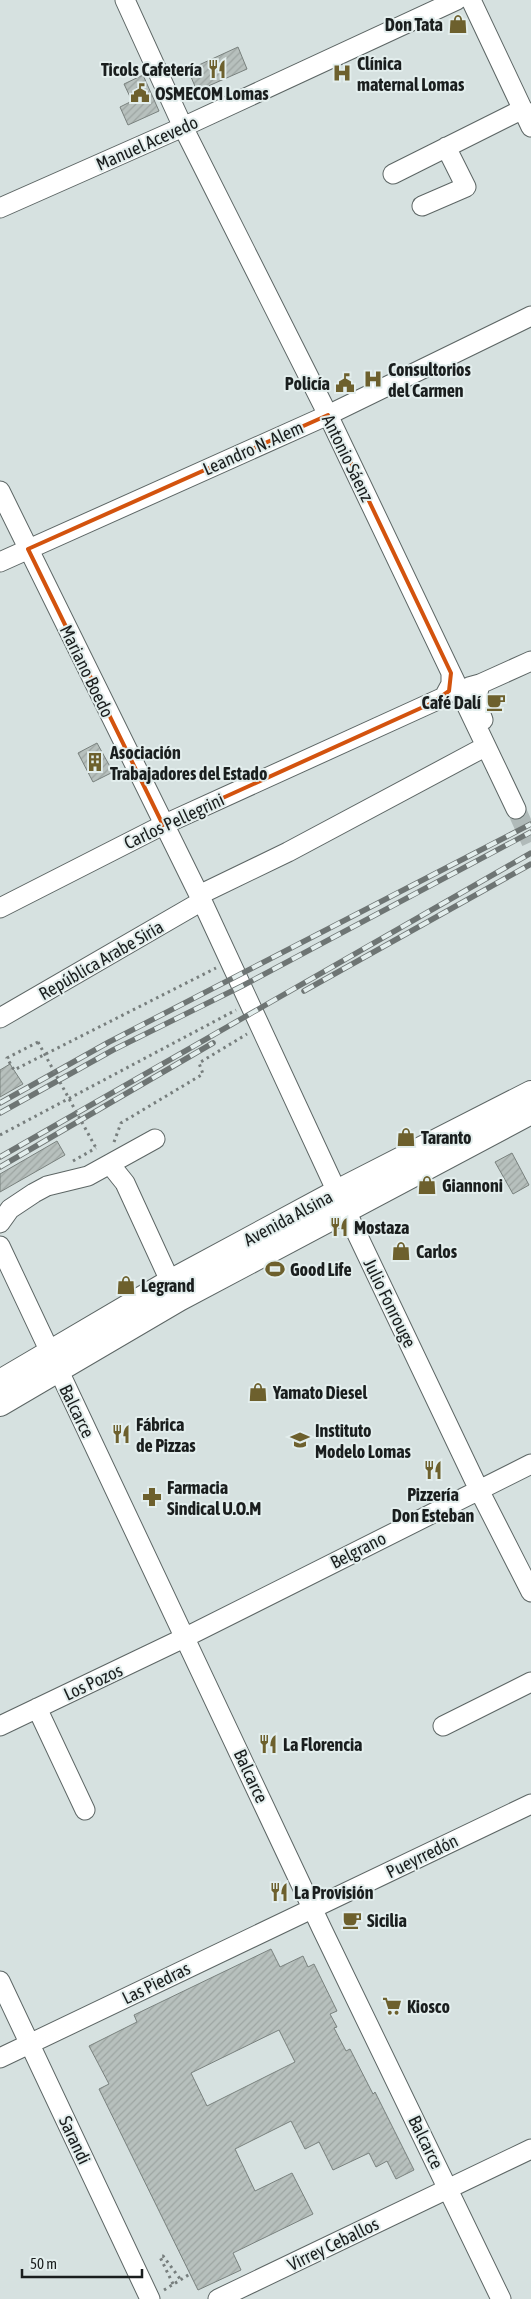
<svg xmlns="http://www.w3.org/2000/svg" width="531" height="2299" viewBox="0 0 531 2299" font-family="'Asap Condensed',sans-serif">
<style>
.building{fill:url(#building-hatch);stroke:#79817e;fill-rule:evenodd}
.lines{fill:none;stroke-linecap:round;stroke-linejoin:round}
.minor-tunnel{stroke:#b0bab9;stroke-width:19;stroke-dasharray:19 9;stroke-linecap:butt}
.minor-casing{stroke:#5d6665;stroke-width:21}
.major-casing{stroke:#5d6665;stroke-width:26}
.path{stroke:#777e7d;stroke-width:3;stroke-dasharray:2.5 4;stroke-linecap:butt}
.minor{stroke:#fff;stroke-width:19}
.major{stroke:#fff;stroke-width:24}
.rail-casing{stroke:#6e7574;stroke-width:5.5}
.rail{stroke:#e3eeed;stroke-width:4;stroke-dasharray:11;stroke-linecap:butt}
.path-bridge{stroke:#777e7d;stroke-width:3;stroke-dasharray:2.5 4;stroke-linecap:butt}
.marked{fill:none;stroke:#d3530e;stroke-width:4;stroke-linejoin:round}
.labels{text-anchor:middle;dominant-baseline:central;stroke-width:4;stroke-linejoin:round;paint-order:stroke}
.poi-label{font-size:18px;font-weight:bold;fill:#1a1e1e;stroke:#e3eeed;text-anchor:start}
.street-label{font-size:18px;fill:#1a1e1e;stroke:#e3eeed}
</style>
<defs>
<pattern id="building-hatch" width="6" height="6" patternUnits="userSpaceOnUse" patternTransform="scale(1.25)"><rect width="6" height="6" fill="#b7c0bd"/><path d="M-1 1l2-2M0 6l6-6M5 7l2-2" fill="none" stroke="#9da5a2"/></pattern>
</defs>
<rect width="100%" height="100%" fill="#d6e1e0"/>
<path class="building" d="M238 47 247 69 197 91 188 70Z
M143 75 159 111 128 125 120 107 132 101 124 84Z
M97 743 113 772 93 782 78 753Z
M10 1064 23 1084 0 1097V1070Z
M57 1141 65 1155 0 1192V1174Z
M512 1153 529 1185 513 1194 495 1162Z
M271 1949 280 1967 303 1956 308 1967 314 1964 337 2011 330 2014 337 2027 334 2028 346 2051 350 2049 373 2094 375 2092 414 2170 396 2179 387 2161 376 2167 369 2153 333 2170 319 2142 305 2149 291 2121 235 2149 255 2191 292 2173 313 2214 233 2253 241 2270 198 2290 99 2089 109 2084 89 2046 137 2022 134 2015ZM279 2030 295 2062 207 2106 191 2073Z"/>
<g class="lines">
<path class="minor-tunnel" d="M516 809 531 842"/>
<g class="minor-casing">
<path id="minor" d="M125 0 183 127 328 415 516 809
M471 0 531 127
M393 174 523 109
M422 206 466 187 446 147
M0 208 183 127 457 0
M0 491 202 901 337 1192 479 1490 531 1592
M0 562 328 415 531 316
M480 684 476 701 483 720
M469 687 480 684 531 661
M199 895 288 852 479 750
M0 908 163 825 444 697 451 684V673
M0 1018 202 901
M108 1165 113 1168 125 1183 176 1294
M0 1223 10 1209 34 1193 47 1186 88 1176 155 1139
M0 1246 322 1929 501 2299
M37 1708 85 1810
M0 1726 186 1637 531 1464
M443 1726 531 1682
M0 1981 150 2299
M0 2058 531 1804
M218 2299 531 2149"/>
</g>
<g class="major-casing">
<path id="major" d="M0 1382 170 1282 337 1192 531 1093
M0 1404 179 1299 531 1112"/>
</g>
<path class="path" d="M38 1042 7 1058 14 1070 216 968
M0 1135 236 1010
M114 1142 121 1123 203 1074 199 1063 247 1034
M73 1161 96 1148
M173 2284 160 2257 163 2256 181 2280
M164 2290 190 2274"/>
<use href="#minor" class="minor"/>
<use href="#major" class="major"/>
<g class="rail-casing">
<path id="rail" d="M304 991 531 864
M0 1103 109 1042 531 824
M0 1113 113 1050 242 986 531 832
M0 1157 531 853
M0 1167 213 1043"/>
</g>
<use href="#rail" class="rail"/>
<path class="path-bridge" d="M38 1042 96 1148"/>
</g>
<path class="marked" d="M328 415 451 673 449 691 432 703 163 825 28 549Z"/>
<defs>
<g id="shop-bare" transform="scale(1.5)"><path d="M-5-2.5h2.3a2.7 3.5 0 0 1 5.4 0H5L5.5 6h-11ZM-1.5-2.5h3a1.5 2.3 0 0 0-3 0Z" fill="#6d602d" stroke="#e3eeed" stroke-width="2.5" paint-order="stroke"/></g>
<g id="restaurant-bare" transform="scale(1.5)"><path d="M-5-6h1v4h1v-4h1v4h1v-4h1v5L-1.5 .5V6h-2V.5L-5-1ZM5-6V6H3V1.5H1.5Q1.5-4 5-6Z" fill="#6d602d" stroke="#e3eeed" stroke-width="2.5" paint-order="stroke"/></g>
<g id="hospital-bare" transform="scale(1.5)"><path d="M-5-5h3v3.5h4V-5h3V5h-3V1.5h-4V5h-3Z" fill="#6d602d" stroke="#e3eeed" stroke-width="2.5" paint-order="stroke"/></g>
<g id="civic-bare" transform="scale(1.5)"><path d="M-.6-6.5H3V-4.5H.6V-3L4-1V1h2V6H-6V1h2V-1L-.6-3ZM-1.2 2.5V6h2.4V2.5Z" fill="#6d602d" stroke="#e3eeed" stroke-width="2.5" paint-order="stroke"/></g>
<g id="cafe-bare" transform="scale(1.5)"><path d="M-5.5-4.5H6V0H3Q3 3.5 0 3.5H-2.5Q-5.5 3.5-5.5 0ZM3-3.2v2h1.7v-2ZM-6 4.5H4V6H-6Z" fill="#6d602d" stroke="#e3eeed" stroke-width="2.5" paint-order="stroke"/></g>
<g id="building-bare" transform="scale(1.5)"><path d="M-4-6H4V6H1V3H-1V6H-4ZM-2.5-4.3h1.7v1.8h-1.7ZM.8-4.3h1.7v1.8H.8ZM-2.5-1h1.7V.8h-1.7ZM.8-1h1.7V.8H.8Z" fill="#6d602d" stroke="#e3eeed" stroke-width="2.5" paint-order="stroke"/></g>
<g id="stadium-bare" transform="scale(1.5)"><path d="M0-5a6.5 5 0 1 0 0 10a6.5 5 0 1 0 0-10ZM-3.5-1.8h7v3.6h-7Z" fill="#6d602d" stroke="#e3eeed" stroke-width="2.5" paint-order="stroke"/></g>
<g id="school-bare" transform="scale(1.5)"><path d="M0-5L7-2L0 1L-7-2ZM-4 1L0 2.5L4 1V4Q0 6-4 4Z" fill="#6d602d" stroke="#e3eeed" stroke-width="2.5" paint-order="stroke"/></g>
<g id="pharmacy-bare" transform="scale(1.5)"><path d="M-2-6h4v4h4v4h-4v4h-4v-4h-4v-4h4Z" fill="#6d602d" stroke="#e3eeed" stroke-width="2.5" paint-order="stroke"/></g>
<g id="supermarket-bare" transform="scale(1.5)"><path d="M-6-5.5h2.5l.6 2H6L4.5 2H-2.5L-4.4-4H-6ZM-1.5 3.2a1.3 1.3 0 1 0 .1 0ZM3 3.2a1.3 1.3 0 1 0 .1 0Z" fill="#6d602d" stroke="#e3eeed" stroke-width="2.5" paint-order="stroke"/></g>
</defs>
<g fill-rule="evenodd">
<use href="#shop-bare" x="458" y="24"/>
<use href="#restaurant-bare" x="217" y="69"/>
<use href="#hospital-bare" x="342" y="73"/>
<use href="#civic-bare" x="140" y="93"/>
<use href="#hospital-bare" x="373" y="379"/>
<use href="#civic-bare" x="345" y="383"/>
<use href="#cafe-bare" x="496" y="702"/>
<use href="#building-bare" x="95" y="762"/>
<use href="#shop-bare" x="406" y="1137"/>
<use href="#shop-bare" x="427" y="1185"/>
<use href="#restaurant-bare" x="339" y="1227"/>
<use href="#shop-bare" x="401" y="1251"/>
<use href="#stadium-bare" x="275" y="1269"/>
<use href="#shop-bare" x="126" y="1285"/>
<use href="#shop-bare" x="258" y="1392"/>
<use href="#restaurant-bare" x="121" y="1434"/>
<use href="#school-bare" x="300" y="1440"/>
<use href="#restaurant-bare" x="433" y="1470"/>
<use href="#pharmacy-bare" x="152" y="1497"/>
<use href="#restaurant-bare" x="268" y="1744"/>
<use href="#restaurant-bare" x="279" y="1892"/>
<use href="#cafe-bare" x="352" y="1920"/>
<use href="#supermarket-bare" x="392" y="2006"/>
</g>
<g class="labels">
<g class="poi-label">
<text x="443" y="24" text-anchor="end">Don Tata</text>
<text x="357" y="63">Clínica<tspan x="357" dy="21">maternal Lomas</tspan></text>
<text x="202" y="69" text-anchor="end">Ticols Cafetería</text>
<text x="155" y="93">OSMECOM Lomas</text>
<text x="388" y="369">Consultorios<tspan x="388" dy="21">del Carmen</tspan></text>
<text x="330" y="383" text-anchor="end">Policía</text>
<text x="481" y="702" text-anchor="end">Café Dalí</text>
<text x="110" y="752">Asociación<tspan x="110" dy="21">Trabajadores del Estado</tspan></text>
<text x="421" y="1137">Taranto</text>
<text x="442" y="1185">Giannoni</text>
<text x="354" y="1227">Mostaza</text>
<text x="416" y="1251">Carlos</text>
<text x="290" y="1269">Good Life</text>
<text x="141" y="1285">Legrand</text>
<text x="273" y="1392">Yamato Diesel</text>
<text x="136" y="1424">Fábrica<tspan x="136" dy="21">de Pizzas</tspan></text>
<text x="315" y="1430">Instituto<tspan x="315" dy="21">Modelo Lomas</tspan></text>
<text x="167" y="1487">Farmacia<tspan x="167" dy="21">Sindical U.O.M</tspan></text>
<text x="433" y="1494" text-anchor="middle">Pizzería<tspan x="433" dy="21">Don Esteban</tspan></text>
<text x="283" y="1744">La Florencia</text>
<text x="294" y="1892">La Provisión</text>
<text x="367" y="1920">Sicilia</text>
<text x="407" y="2006">Kiosco</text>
</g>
<g class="street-label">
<text transform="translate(147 143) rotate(-24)">Manuel Acevedo</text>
<text transform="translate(253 448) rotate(-24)">Leandro N. Alem</text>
<text transform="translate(348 458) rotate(64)">Antonio Sáenz</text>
<text transform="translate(87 671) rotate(64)">Mariano Boedo</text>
<text transform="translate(174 821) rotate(-25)">Carlos Pellegrini</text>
<text transform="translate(101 960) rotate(-30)">República Arabe Siria</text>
<text transform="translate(288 1218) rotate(-28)">Avenida Alsina</text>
<text transform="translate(390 1303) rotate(64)">Julio Fonrouge</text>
<text transform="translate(77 1411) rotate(64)">Balcarce</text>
<text transform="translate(358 1550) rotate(-27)">Belgrano</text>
<text transform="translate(93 1682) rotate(-25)">Los Pozos</text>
<text transform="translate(251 1776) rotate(65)">Balcarce</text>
<text transform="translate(422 1856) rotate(-26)">Pueyrredón</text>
<text transform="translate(156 1983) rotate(-26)">Las Piedras</text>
<text transform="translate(75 2140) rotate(65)">Sarandi</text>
<text transform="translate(426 2142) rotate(64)">Balcarce</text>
<text transform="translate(333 2244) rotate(-26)">Virrey Ceballos</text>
</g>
</g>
<path d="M22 2269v8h120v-8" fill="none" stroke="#1a1e1e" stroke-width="2.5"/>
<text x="30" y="2269" font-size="15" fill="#1a1e1e" stroke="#e3eeed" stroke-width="4" paint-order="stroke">50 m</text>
</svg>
